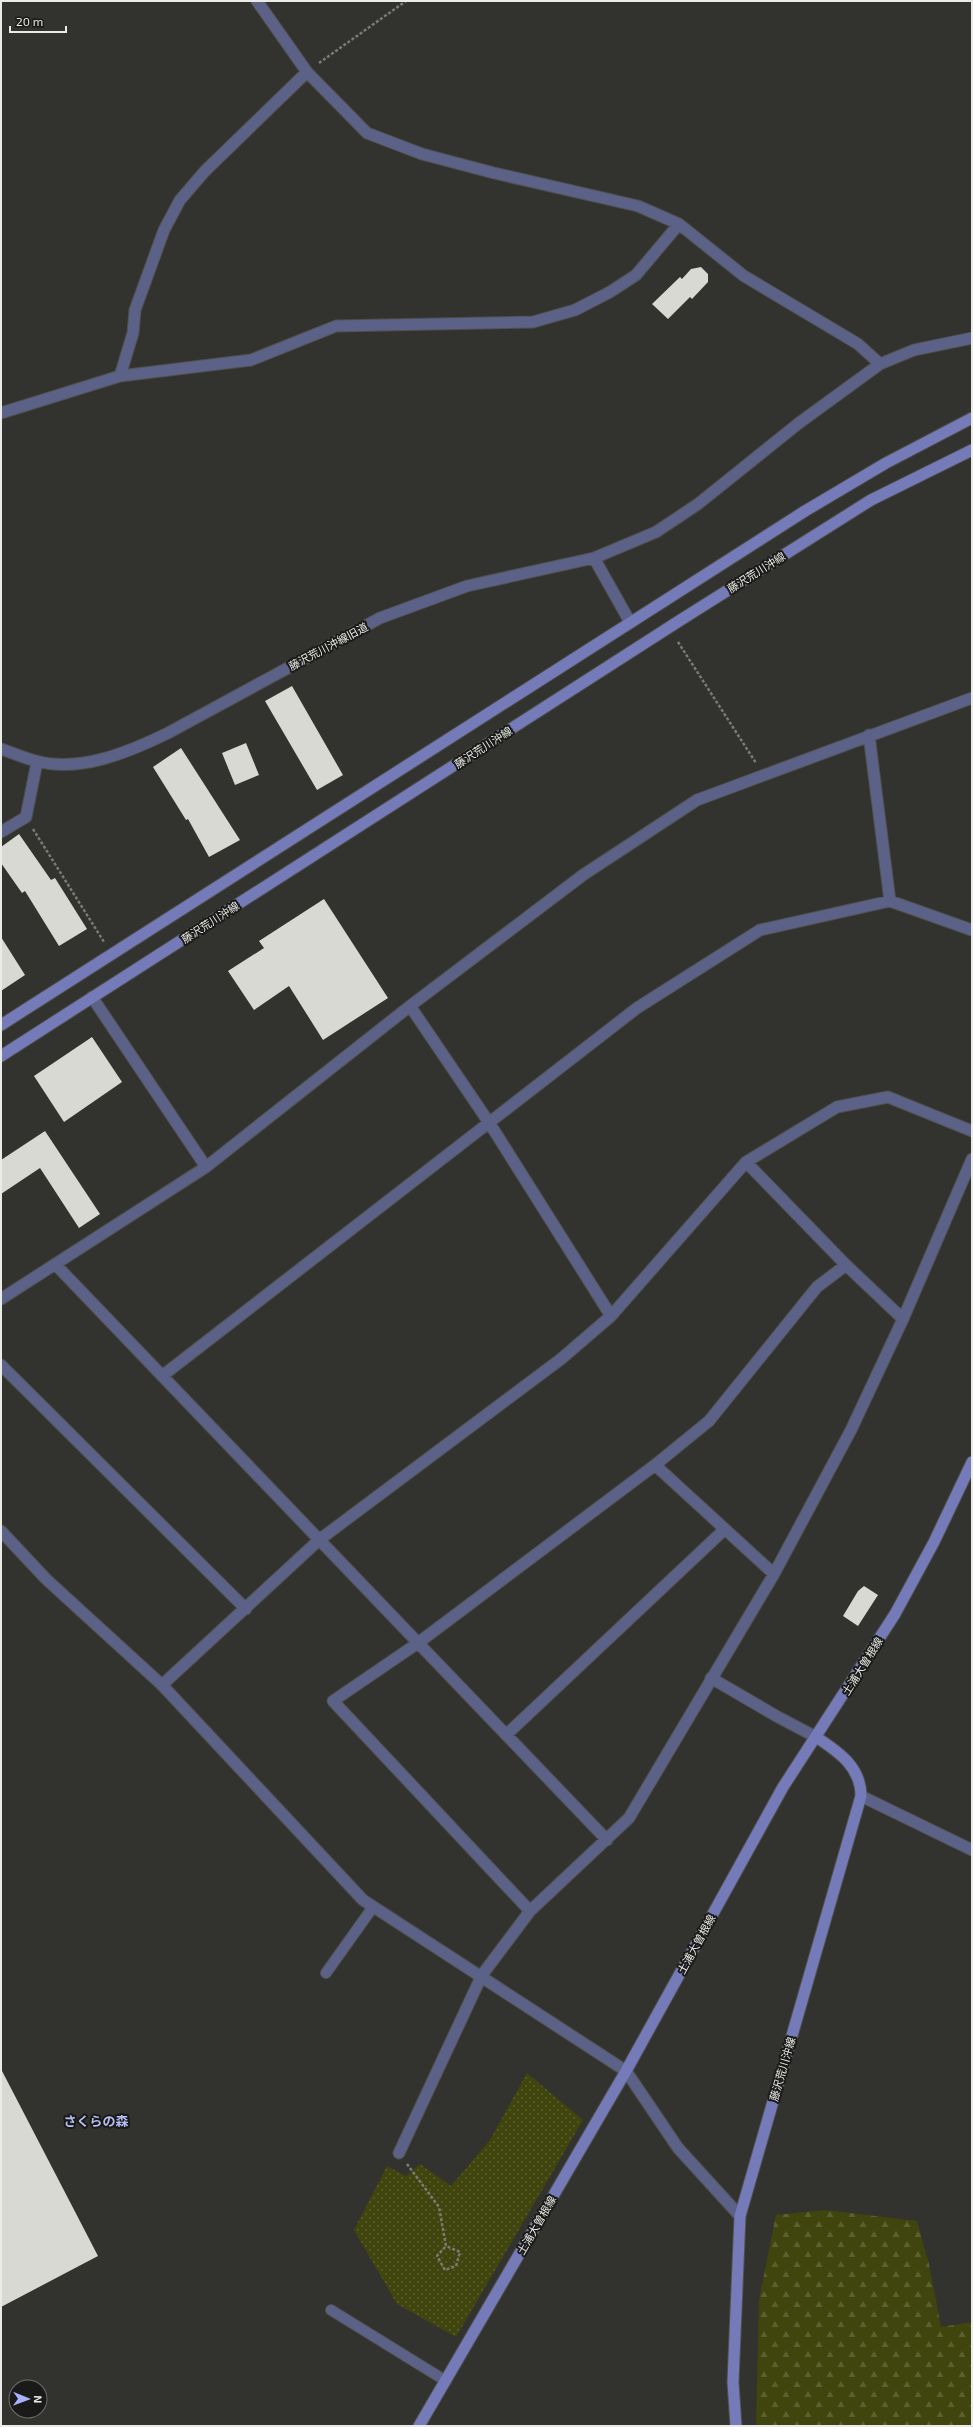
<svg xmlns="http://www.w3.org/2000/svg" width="973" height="2427" viewBox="0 0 973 2427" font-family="'Exo 2','Noto Sans JP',sans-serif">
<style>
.forest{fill:url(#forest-firs)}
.park{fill:url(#park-dots)}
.building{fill:#d8d9d3}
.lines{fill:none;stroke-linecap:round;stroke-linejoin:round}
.service-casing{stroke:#4f504c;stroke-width:12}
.minor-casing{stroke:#4f504c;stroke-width:13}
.tertiary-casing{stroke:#4f504c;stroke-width:13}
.secondary-casing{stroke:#4f504c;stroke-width:13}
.path{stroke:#7a7b76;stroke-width:2.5;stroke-dasharray:3 2;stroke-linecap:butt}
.service{stroke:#5c6188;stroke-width:10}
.minor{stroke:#5c6188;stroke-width:11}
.tertiary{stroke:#5c6188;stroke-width:11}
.secondary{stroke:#747bb8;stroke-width:11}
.labels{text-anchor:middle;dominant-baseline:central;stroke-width:4;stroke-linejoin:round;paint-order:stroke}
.street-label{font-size:11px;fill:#eaebe7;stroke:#1a1a18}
.quarter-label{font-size:13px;font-weight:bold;fill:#b6bef6;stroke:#1a1a18}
</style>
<defs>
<pattern id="forest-firs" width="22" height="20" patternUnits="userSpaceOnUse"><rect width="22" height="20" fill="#3f450d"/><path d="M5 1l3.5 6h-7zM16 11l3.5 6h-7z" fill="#5b6030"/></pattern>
<pattern id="park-dots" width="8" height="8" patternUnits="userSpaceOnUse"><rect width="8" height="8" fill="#3f450d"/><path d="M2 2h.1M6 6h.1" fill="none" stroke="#5b6030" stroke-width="1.8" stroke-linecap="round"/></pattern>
</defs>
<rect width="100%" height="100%" fill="#32332e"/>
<path class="forest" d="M825 2210 917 2221 929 2264 941 2327 972 2322V2426H756L759 2300 776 2215Z"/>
<path class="park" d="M527 2073 583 2120 456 2337 397 2304 354 2230 387 2166 406 2176 420 2164 451 2186 490 2140Z"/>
<path class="building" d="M701 267 708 274V282L692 299 690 297 668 319 652 304 680 277 682 279 691 269Z
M292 686 343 775 317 790 265 701Z
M246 743 259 775 235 785 222 753Z
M181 748 240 840 209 857 188 819 186 820 153 767Z
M19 834 51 880 55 878 87 929 59 946 25 891 22 893 1 863V847Z
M324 899 388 998 323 1040 289 986 254 1010 228 971 264 948 259 941Z
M1 937 25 975 1 991Z
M92 1037 122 1082 64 1122 34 1076Z
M45 1131 100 1214 79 1228 40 1168 1 1194V1160Z
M864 1586 878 1595 858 1626 843 1616 858 1591Z
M1 2069 98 2256 1 2307Z"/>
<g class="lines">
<g class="service-casing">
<path id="service" d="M326 1973 373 1907
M331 2310 446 2381"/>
</g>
<g class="minor-casing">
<path id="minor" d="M257 1 307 72 367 133 422 154 494 173 638 206 679 224 744 276 858 344 880 364
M120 376 133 333 135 310 164 230 180 200 205 171 307 72
M1 413 120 376 251 360 336 326 533 322 575 310 610 292 636 275 679 224
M594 558 656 532 698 504 799 423 880 364 914 350 972 338
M869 735 890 901
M1 749C13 753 24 758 36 761 80 773 129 752 168 733L380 618 467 586 594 558 630 622
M1 832 26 817 37 762
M92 997 206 1167
M410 1006 490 1124 611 1316
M746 1162 846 1265 903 1319
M55 1264 607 1840
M1 1299 206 1167 410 1006 583 875 697 800 972 698
M1 1365 246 1609
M162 1376 637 1008 760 930 890 901 972 930
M655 1465 774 1574
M162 1685 319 1540 561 1359 611 1316 746 1162 837 1107 888 1097 972 1131
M506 1735 725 1529
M861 1796 972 1850
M530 1911 333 1701 418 1643 655 1465 709 1421 817 1287 846 1265
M626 2071 678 2148 740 2216
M399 2153 482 1975 530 1911 629 1818 774 1574 851 1430 903 1319 972 1159"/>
</g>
<g class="tertiary-casing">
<path id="tertiary" d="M1 1531 46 1579 162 1685 363 1900 626 2071
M711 1678 778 1717 816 1737"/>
</g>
<g class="secondary-casing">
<path id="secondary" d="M1 1025 805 511 886 463 972 418
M1 1056 679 621 871 500 972 450
M419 2426 626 2071 783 1787 895 1614 934 1542 972 1462
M736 2426 733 2382 740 2216 861 1796C861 1767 839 1752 816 1737"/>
</g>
<path class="path" d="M319 63 406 1
M678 642 756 763
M33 829 104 942
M407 2164 439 2207 446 2246 460 2252 456 2266 445 2270 437 2256 446 2246"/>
<use href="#service" class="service"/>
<use href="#minor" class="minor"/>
<use href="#tertiary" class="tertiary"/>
<use href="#secondary" class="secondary"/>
</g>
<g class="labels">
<g class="street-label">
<text transform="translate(756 572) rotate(-32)">藤沢荒川沖線</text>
<text transform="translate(328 646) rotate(-28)">藤沢荒川沖線旧道</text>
<text transform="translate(483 747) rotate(-33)">藤沢荒川沖線</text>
<text transform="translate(210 922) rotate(-33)">藤沢荒川沖線</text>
<text transform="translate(862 1666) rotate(-58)">土浦大曽根線</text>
<text transform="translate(696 1944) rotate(-61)">土浦大曽根線</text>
<text transform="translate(782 2069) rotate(-74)">藤沢荒川沖線</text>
<text transform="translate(536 2225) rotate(-60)">土浦大曽根線</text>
</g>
<g class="quarter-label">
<text x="96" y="2121">さくらの森</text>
</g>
</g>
<rect width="973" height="2427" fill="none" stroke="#eaebe7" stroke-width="4"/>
<g transform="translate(28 2399) rotate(91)"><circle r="19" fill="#1a1a18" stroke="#6d6e6b"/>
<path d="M0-3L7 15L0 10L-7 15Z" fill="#a7b1fc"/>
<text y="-6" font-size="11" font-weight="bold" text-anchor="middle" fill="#eaebe7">N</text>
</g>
<path d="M10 26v6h56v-6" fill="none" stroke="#eaebe7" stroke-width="2"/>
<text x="16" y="26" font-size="12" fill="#eaebe7" stroke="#1a1a18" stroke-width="3" paint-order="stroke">20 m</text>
</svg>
